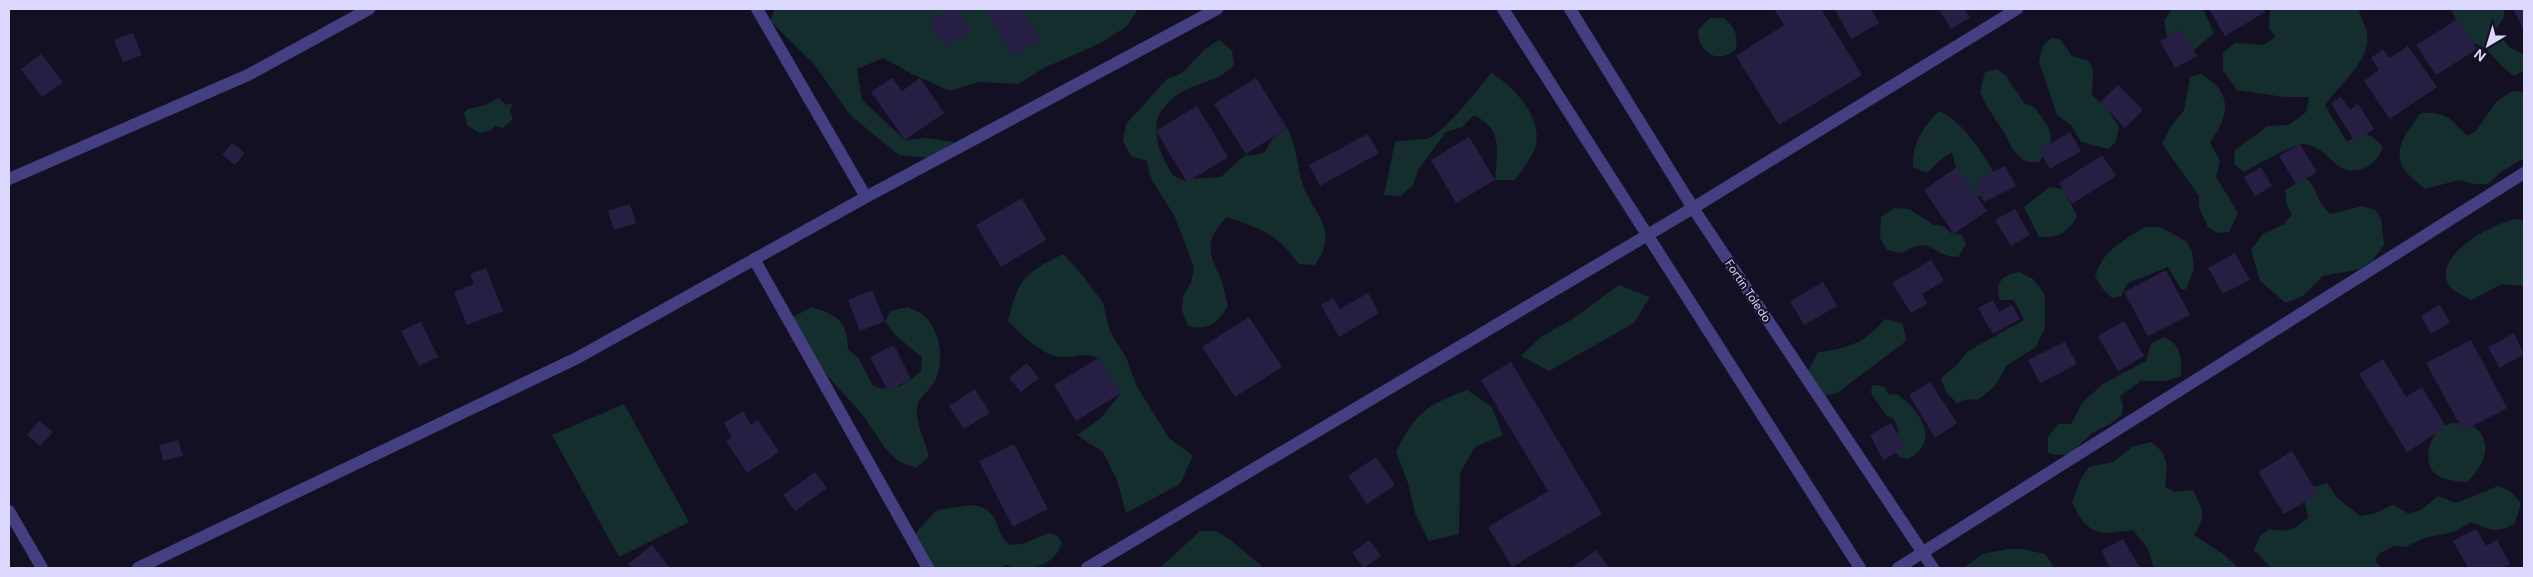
<svg xmlns="http://www.w3.org/2000/svg" width="2533" height="577" viewBox="0 0 2533 577" font-family="'DM Sans',sans-serif">
<style>
.green{fill:#142e2e}
.building{fill:#271e44}
.lines{fill:none;stroke-linecap:round;stroke-linejoin:round}
.minor{stroke:#433f80;stroke-width:12}
.labels{text-anchor:middle;dominant-baseline:central;stroke-width:4;stroke-linejoin:round;paint-order:stroke}
.street-label{font-size:12px;fill:#dcd7fc;stroke:#141024}
</style>
<rect width="100%" height="100%" fill="#141024"/>
<path class="green" d="M775 9H1138L1127 26 1101 43 1044 68 1018 84 979 82 950 91 912 74 883 58 857 69 862 100 905 140 926 138 955 142 930 158 899 155 851 116 814 64 770 21Z
M2172 9H2203L2214 33 2194 50 2179 46 2167 37 2164 20Z
M2270 9H2356L2359 11C2361 18 2366 26 2367 33 2372 60 2338 85 2325 106L2347 142 2362 133 2373 137 2383 147C2380 155 2375 163 2367 167 2334 182 2331 145 2303 144 2294 144 2255 166 2244 172L2234 164 2235 150 2268 126 2289 125 2306 112 2309 97H2284L2237 90 2223 70V53L2235 43 2263 45 2276 37 2269 29Z
M2451 9H2505L2503 19 2495 30 2510 48 2524 54V70L2515 76C2494 64 2492 45 2467 42Z
M1710 18H1724C1735 28 1738 34 1736 49 1718 65 1698 53 1698 30Z
M2052 38 2060 39 2072 56 2089 61 2093 69 2092 95 2106 108 2119 127 2116 142 2108 149 2081 142 2072 126 2057 115 2039 62 2043 45Z
M1219 40 1232 50 1234 65C1215 86 1186 81 1166 105 1155 117 1155 127 1158 144 1160 152 1168 168 1173 175 1176 178 1183 180 1187 182L1190 179 1221 177 1246 154 1250 156 1265 152 1273 138 1287 128C1298 147 1296 168 1304 188 1318 220 1338 230 1315 265L1299 264C1276 233 1262 229 1227 217 1208 236 1206 249 1218 272 1223 283 1225 295 1228 306 1215 325 1210 330 1188 326L1182 311 1183 296 1191 283 1194 267 1175 217 1150 177 1147 161 1131 156 1123 141 1126 124 1167 79 1182 73 1205 49Z
M1997 69 2006 76 2024 103 2034 107 2047 125 2051 135 2050 148 2039 162C2017 166 2011 144 2002 129 1994 117 1986 106 1980 92L1985 72Z
M1491 73C1515 86 1548 124 1533 153 1528 162 1521 171 1515 180H1495C1497 152 1504 130 1474 115L1462 127 1446 132 1418 170 1413 185 1401 196 1384 195 1395 142C1405 140 1416 140 1426 139 1442 136 1480 87 1491 73Z
M2201 74C2233 93 2230 114 2210 142L2220 161 2216 177 2238 213 2229 232 2217 233 2208 227 2199 208V196L2162 144 2170 128 2184 110 2190 77Z
M2512 91 2524 92V158L2501 172 2488 184H2475L2459 180 2425 189C2388 162 2395 146 2421 113 2447 112 2450 118 2467 136L2476 131 2496 102Z
M499 98 506 105 511 103 512 105 510 111 513 119 503 128 495 126 491 130 479 133 467 125 464 113 468 109 485 105Z
M1939 111C1958 117 1984 153 1993 172L1982 196 1971 198 1960 184 1952 152 1940 160 1927 173 1913 167C1912 144 1923 127 1939 111Z
M2306 178C2320 191 2314 200 2331 214L2362 206 2375 210 2381 219 2384 245 2372 261 2360 269 2323 276 2303 296 2286 303 2260 281 2251 250 2263 234 2284 224 2292 214 2287 206 2285 190Z
M2050 187 2063 189 2077 216C2068 233 2058 238 2039 237L2024 207Z
M1894 208 1909 209 1934 225 1943 226 1951 233 1962 235 1966 244 1958 257C1929 256 1933 234 1902 253L1887 250 1880 238 1881 217Z
M2517 219 2524 221V286L2502 284 2471 300C2465 296 2456 293 2451 288 2426 258 2494 222 2517 219Z
M2145 227H2161L2187 242 2192 252 2194 269 2186 289H2181L2168 267 2128 283 2121 296 2112 298 2102 288 2095 276C2104 249 2122 242 2145 227Z
M1063 254 1083 276 1103 303 1110 332 1126 357 1136 385 1152 411 1169 438 1193 456 1180 484 1126 513 1117 480 1103 452 1077 435 1101 418 1121 393 1112 385 1098 358C1084 352 1074 358 1060 357 1042 355 1020 333 1008 321 1018 280 1024 273 1063 254Z
M2019 272 2033 279 2045 295V328L2035 348 2007 365 1995 386 1978 400 1968 399 1957 403 1946 392 1941 378 1956 366 1968 351 2024 320 2014 300H2000C1994 282 2003 275 2019 272Z
M1619 285 1650 297 1634 323 1549 371 1521 356 1542 336 1571 320Z
M812 307C838 316 847 320 848 349L859 359 873 386C896 393 902 385 921 372L922 357 895 335 885 321 891 311 908 307C912 309 917 311 921 313 941 328 946 364 933 384 928 393 918 396 917 409 916 424 926 443 929 457L916 468 898 461 885 448 865 418 820 367 793 317Z
M1885 319 1903 324 1906 341 1837 393 1823 396 1810 388 1809 369 1818 352C1849 349 1865 342 1885 319Z
M2165 337C2182 346 2182 359 2181 376L2166 381H2141L2120 396 2123 405 2122 415 2110 424 2092 433 2070 454 2057 455 2048 453V437L2058 424H2071L2083 402 2103 384 2146 361 2151 343Z
M1877 385 1884 387 1889 395 1896 394C1920 409 1942 442 1908 459L1900 457 1893 450V439L1899 431 1894 419 1886 415 1871 393 1872 386Z
M1467 390 1492 407 1503 435 1475 447 1460 473 1459 534 1429 541 1415 513 1408 483 1396 451C1418 411 1425 406 1467 390Z
M624 404 689 522 619 557 552 435Z
M2468 423C2496 438 2486 464 2467 482 2457 481 2446 481 2437 475 2420 463 2430 429 2449 424 2454 422 2462 424 2468 423Z
M2151 442C2170 455 2167 467 2165 487L2174 492 2193 490C2203 511 2207 515 2194 535L2223 554 2239 568H2154L2148 549 2133 530C2098 535 2088 536 2072 502L2082 477 2089 467 2113 462 2132 447Z
M2327 483 2338 499 2360 516 2373 514 2393 505 2409 514 2421 510 2438 496 2456 503 2498 486 2510 491 2521 503 2515 523C2497 534 2490 530 2471 522L2454 532 2424 538 2405 547 2393 546 2380 553 2375 560 2381 568H2271L2254 550 2260 536 2269 529C2286 533 2295 530 2308 518L2304 497 2314 487Z
M971 505C1001 508 992 528 1009 545L1023 544 1048 533 1056 535 1062 542C1055 567 1028 572 1006 565L999 568H920L913 545V537L918 530 937 510Z
M1200 531H1216L1229 539 1264 568H1160Z
M2008 549H2022L2045 554 2054 568H1963L1983 554Z"/>
<path class="building" d="M949 9H958L971 31 945 47 929 21Z
M994 9H1022L1041 40 1013 57 987 13Z
M1774 9H1821L1862 75 1779 125 1736 56 1784 25Z
M1837 9H1871L1879 23 1851 39 1835 10Z
M1939 9H1964L1970 17 1951 29Z
M2209 9H2263L2265 12 2225 36Z
M2513 9H2524V30Z
M2458 19 2477 49 2436 75 2416 45Z
M2181 29 2197 56 2175 68 2160 41Z
M133 33 142 55 123 62 114 40Z
M2408 46 2437 87 2390 119 2364 81 2379 70 2371 58 2383 49 2389 58Z
M41 54 63 82 42 97 21 69Z
M892 78 902 91 920 78 944 113 905 140 871 92Z
M1256 78 1287 128 1246 154 1214 104Z
M2118 85 2143 110 2125 128 2100 102Z
M2341 97 2350 110 2358 104 2374 129 2355 142 2331 103Z
M1197 106 1228 157 1187 182 1156 131Z
M2070 132 2081 151 2050 169 2039 150Z
M1368 134 1379 153 1320 186 1309 165Z
M1469 137 1495 180 1456 203 1431 160Z
M232 143 245 153 235 165 222 155Z
M2300 144 2317 172 2296 184 2279 156Z
M2102 155 2116 176 2072 204 2059 183Z
M2005 166 2016 186 1984 202 1974 181Z
M1957 167 1987 211 1954 234 1924 190Z
M2261 167 2272 186 2255 196 2244 177Z
M1022 198 1046 240 1001 267 976 225Z
M630 204 636 223 614 230 608 211Z
M2015 209 2030 235 2011 246 1995 220Z
M2235 253 2250 280 2223 294 2208 268Z
M1931 260 1944 281 1922 294 1927 304 1911 313 1892 283Z
M486 268 503 311 467 325 454 292 474 284 470 274Z
M2166 270 2190 315 2148 336 2124 292Z
M1823 282 1837 306 1804 325 1790 301Z
M872 290 885 321 860 331 848 300Z
M1368 293 1379 313 1339 337 1321 305 1333 298 1340 309Z
M1993 300 1999 312 2012 305 2020 319 1993 334 1978 308Z
M2440 305 2450 323 2431 334 2421 316Z
M1249 317 1282 367 1235 397 1202 347Z
M2124 321 2144 356 2118 371 2098 336Z
M421 322 438 357 419 366 401 331Z
M2514 333 2524 354 2500 368 2488 347Z
M2471 340 2507 408 2463 431 2426 363Z
M2065 342 2077 364 2040 383 2028 360Z
M894 345 911 379 888 391 870 357Z
M1098 358 1121 393 1076 421 1054 385Z
M2383 359 2406 397 2422 387 2446 427 2407 452 2359 374Z
M1511 362 1602 514 1512 567 1488 527 1548 491 1481 380Z
M1027 363 1039 378 1021 392 1009 378Z
M1930 382 1957 423 1935 438 1909 395Z
M975 389 990 413 964 429 949 406Z
M743 411 751 425 758 420 779 452 747 473 726 441 732 437 724 423Z
M39 421 53 432 40 446 27 435Z
M1891 423 1905 448 1883 460 1870 435Z
M178 440 183 456 163 461 159 445Z
M1014 444 1048 509 1013 527 979 461Z
M2292 451 2318 494 2284 514 2258 472Z
M1376 457 1395 485 1367 504 1348 476Z
M815 472 827 488 795 511 783 495Z
M2476 529 2486 546 2497 540 2510 564 2502 568H2468L2453 541Z
M2123 539 2140 568H2110L2101 551Z
M1369 540 1381 556 1364 568 1352 553Z
M652 545 670 568H631L628 564Z
M1596 550 1609 568H1571Z"/>
<g class="lines">
<path class="minor" d="M757 9 866 197
M1503 9 1860 568
M1570 9 1693 208 1933 568
M9 179 248 75 369 9
M754 259 928 568
M9 511 42 568
M138 568 577 358 866 197 1217 9
M1087 568 1693 208 2017 9
M1898 568 2524 173"/>
</g>
<g class="labels">
<g class="street-label">
<text transform="translate(1748 291) rotate(56)">Fortín Toledo</text>
</g>
</g>
<rect width="2533" height="577" fill="none" stroke="#dcd7fc" stroke-width="20"/>
<g transform="translate(2488 45) rotate(218)" stroke="#141024" stroke-width="4" paint-order="stroke">
<path d="M0-4L9 19L0 12L-9 19Z" fill="#dcd7fc"/>
<text y="-8" font-size="14" font-weight="bold" text-anchor="middle" fill="#dcd7fc">N</text>
</g>
</svg>
